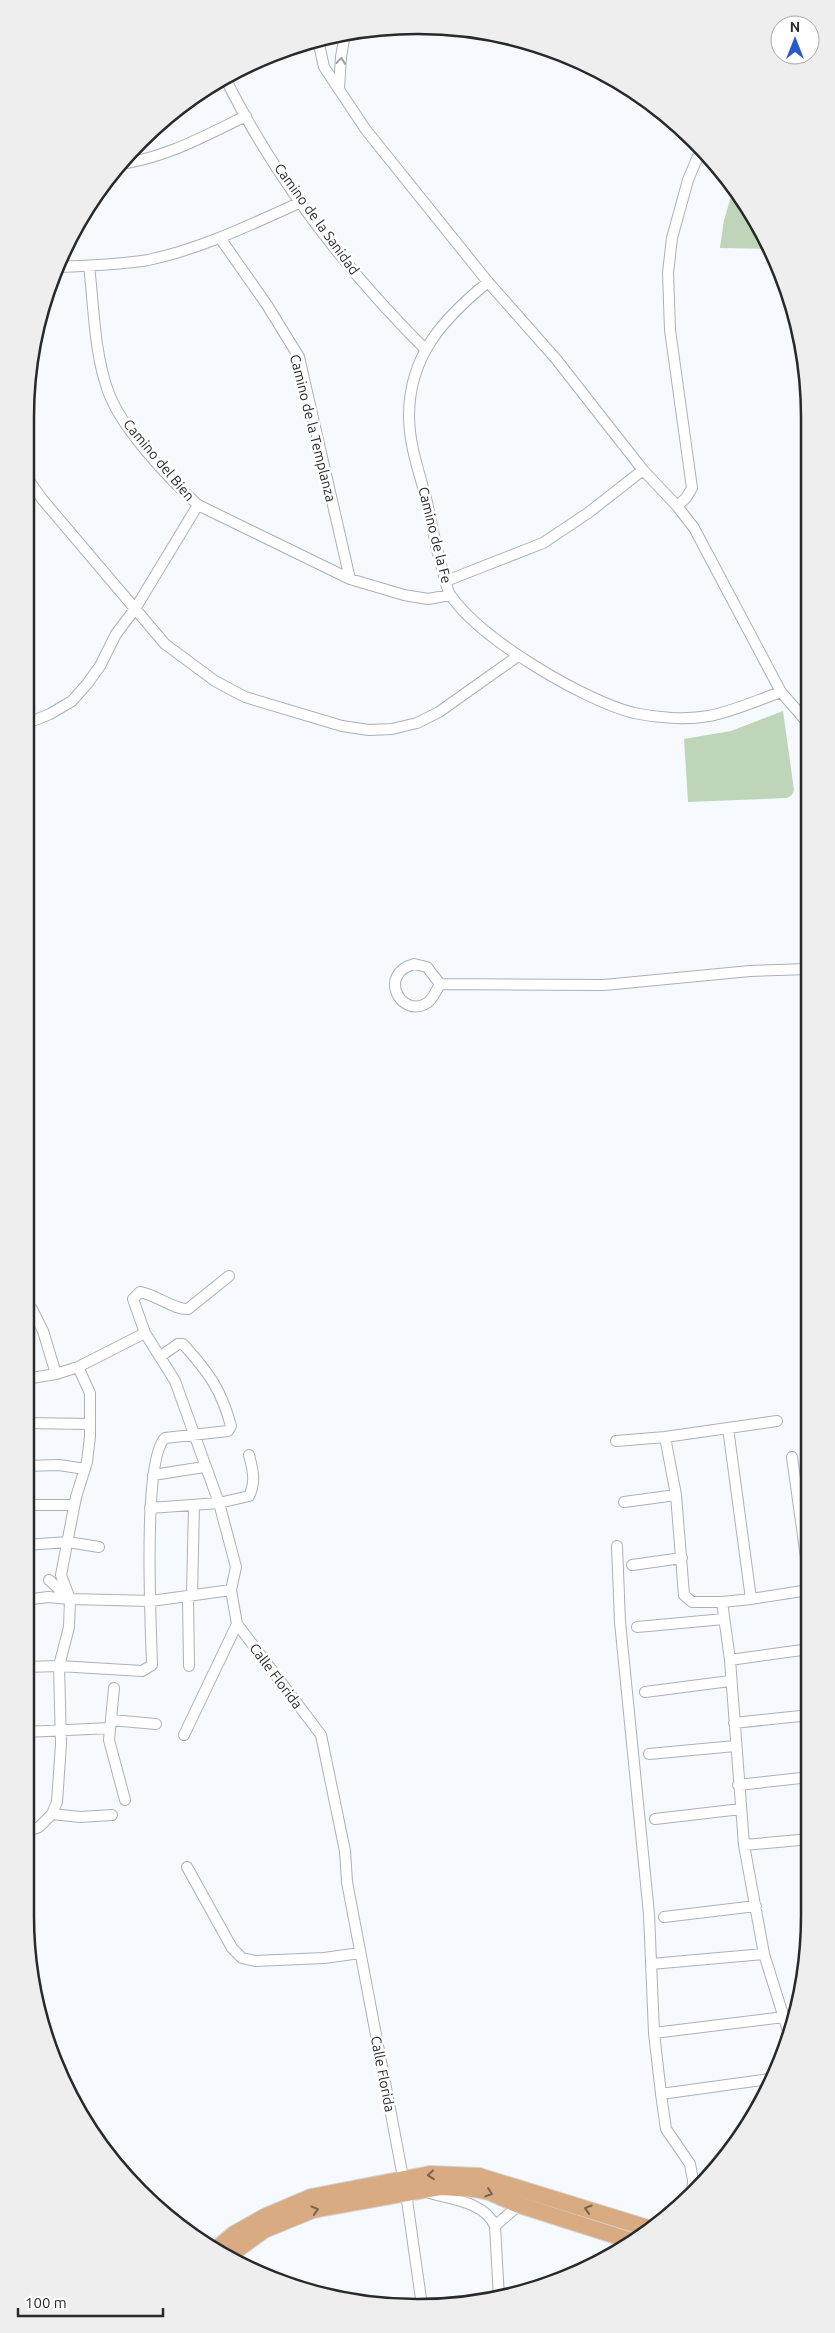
<svg xmlns="http://www.w3.org/2000/svg" width="835" height="2333" viewBox="0 0 835 2333" font-family="Ubuntu,sans-serif">
<style>
.green{fill:#bed5ba}
.lines{fill:none;stroke-linecap:round;stroke-linejoin:round}
.street-casing{stroke:#adb1b4;stroke-width:12}
.primary-casing{stroke:#d4d4d4;stroke-width:18}
.street{stroke:#fff;stroke-width:10}
.primary{stroke:#d9ab83;stroke-width:16}
.oneway{stroke:#9e9f9f}
.oneway2{stroke:#776452}
.labels{text-anchor:middle;dominant-baseline:central;stroke-width:5;stroke-linejoin:round;paint-order:stroke}
.street-label{font-size:14px;fill:#27292a;stroke:#fff}
.rim{fill:none;stroke:#27292a;stroke-width:2.5}
</style>
<rect width="100%" height="100%" fill="#f6fafe"/>
<path class="green" d="M733 190 770 244 771 249 720 248 724 220Z
M783 711 794 790 792 795 787 798 688 802 684 739 731 731Z"/>
<g class="lines">
<g class="street-casing">
<path id="street" d="M318 40 324 67 366 130 488 282 556 359 643 470 677 506 694 528 781 692 807 722
M224 76C274 177 346 270 425 349
M339 89 341 57 345 33
M120 164C166 158 204 136 246 116
M220 238 267 305 299 357 350 579
M89 266C94 307 94 352 108 391 121 428 169 479 198 505L350 579 404 595 428 599 450 595
M57 267C87 266 118 265 148 260 201 249 252 224 301 202
M488 282C444 318 409 355 409 416 409 444 419 472 426 498 432 524 436 550 444 575 446 582 447 591 451 596 482 640 583 700 634 713 657 718 686 720 709 716 734 711 758 700 781 692
M25 475 42 499 165 644 215 681 245 697 342 726 369 730 392 729 417 723 439 712 518 656
M677 506 686 498 692 488 670 330 668 273 672 238 688 180 701 149
M446 581 543 543 588 513 643 470
M25 724 50 714 72 701 87 684 100 666 116 634 135 609 198 505
M414 964 427 967 440 984C436 991 433 999 427 1003 401 1019 377 974 414 964Z
M440 984 604 985 750 971 808 969
M229 1276 188 1309C174 1310 157 1295 140 1292L133 1299 145 1333 175 1381 219 1503 236 1567 231 1590 237 1624 321 1735 345 1851 347 1882 406 2193 422 2306
M32 1309 43 1331 56 1374 78 1367 145 1333
M25 1379 56 1374
M777 1421 665 1437 676 1495 684 1595 692 1602H722L730 1660 744 1845 764 1954 789 2034
M25 1423 90 1424
M728 1428 751 1599 809 1590
M616 1441 665 1437
M792 1457 809 1579
M25 1466 59 1465 85 1469
M153 1475 204 1467
M624 1502 676 1495
M25 1505H74
M150 1508 219 1503 249 1496C256 1482 253 1470 249 1455
M25 1545 68 1542 99 1547
M617 1546 620 1622 649 1914 654 2033 661 2094 769 2079
M632 1565 682 1558
M49 1580 70 1599 151 1601 231 1590
M192 1595 194 1505
M188 1596 189 1666
M25 1600 48 1597 70 1599
M722 1602 751 1599
M637 1627 724 1619
M730 1660 809 1649
M25 1667 59 1666 142 1671 152 1665C151 1627 142 1460 165 1438L228 1431 231 1426C221 1389 209 1373 183 1344H178L161 1356
M114 1688 109 1740 125 1800
M645 1692 730 1681
M111 1720 156 1724
M734 1723 810 1715
M25 1732 110 1728
M184 1735 237 1624
M649 1754 735 1746
M738 1785 810 1777
M52 1814 80 1817 112 1815
M655 1819 741 1809
M25 1832 39 1827 52 1814 57 1802 61 1744 59 1666 69 1627 70 1599 61 1575 76 1497 87 1462 90 1436V1393L78 1367
M744 1845 810 1839
M187 1867 232 1948 242 1958 255 1961 324 1958 360 1953
M664 1917 756 1906
M651 1964 764 1954
M654 2033 784 2017
M661 2094 666 2129 690 2164 693 2180 692 2196
M426 2192C449 2199 484 2201 495 2226L499 2298
M495 2226 519 2205"/>
</g>
<g class="primary-casing">
<path id="primary" d="M215 2250 234 2234 266 2216 311 2197 430 2174 479 2176 651 2229
M227 2257 264 2230 313 2210 441 2187 474 2189 489 2192 519 2205 635 2242"/>
</g>
<use href="#street" class="street"/>
<use href="#primary" class="primary"/>
</g>
<defs><path id="oneway-chevron" d="M-2-3.5L2.5 0L-2 3.5" fill="none" stroke-width="1.6" stroke-linecap="round" stroke-linejoin="round" transform="scale(1.25)"/></defs>
<use class="oneway" href="#oneway-chevron" transform="translate(341 61) rotate(-85)"/>
<g class="oneway2">
<use href="#oneway-chevron" transform="translate(431 2175) rotate(174)"/>
<use href="#oneway-chevron" transform="translate(489 2193) rotate(19)"/>
<use href="#oneway-chevron" transform="translate(588 2209) rotate(-163)"/>
<use href="#oneway-chevron" transform="translate(315 2210) rotate(-16)"/>
</g>
<g class="labels">
<g class="street-label">
<text transform="translate(317 219) rotate(54)">Camino de la Sanidad</text>
<text transform="translate(313 428) rotate(76)">Camino de la Templanza</text>
<text transform="translate(159 460) rotate(50)">Camino del Bien</text>
<text transform="translate(435 535) rotate(76)">Camino de la Fe</text>
<text transform="translate(276 1676) rotate(53)">Calle Florida</text>
<text transform="translate(383 2074) rotate(79)">Calle Florida</text>
</g>
</g>
<path d="M0 0H835V2333H0ZM417 34H418A383 383 0 0 1 801 417V1916A383 383 0 0 1 418 2299H417A383 383 0 0 1 34 1916V417A383 383 0 0 1 417 34Z" fill="#eee" fill-rule="evenodd"/>
<path class="rim" d="M417 34H418A383 383 0 0 1 801 417V1916A383 383 0 0 1 418 2299H417A383 383 0 0 1 34 1916V417A383 383 0 0 1 417 34Z"/>
<g transform="translate(795 40)"><circle r="24" fill="#ffffff" stroke="#a9a9aa"/>
<path d="M0-4L9 19L0 12L-9 19Z" fill="#2959c7"/>
<text y="-8" font-size="14" font-weight="bold" text-anchor="middle" fill="#27292a">N</text>
</g>
<path d="M18 2308v8h145v-8" fill="none" stroke="#27292a" stroke-width="2.5"/>
<text x="25" y="2308" font-size="15" fill="#27292a" stroke="#ffffff" stroke-width="4" paint-order="stroke">100 m</text>
</svg>
